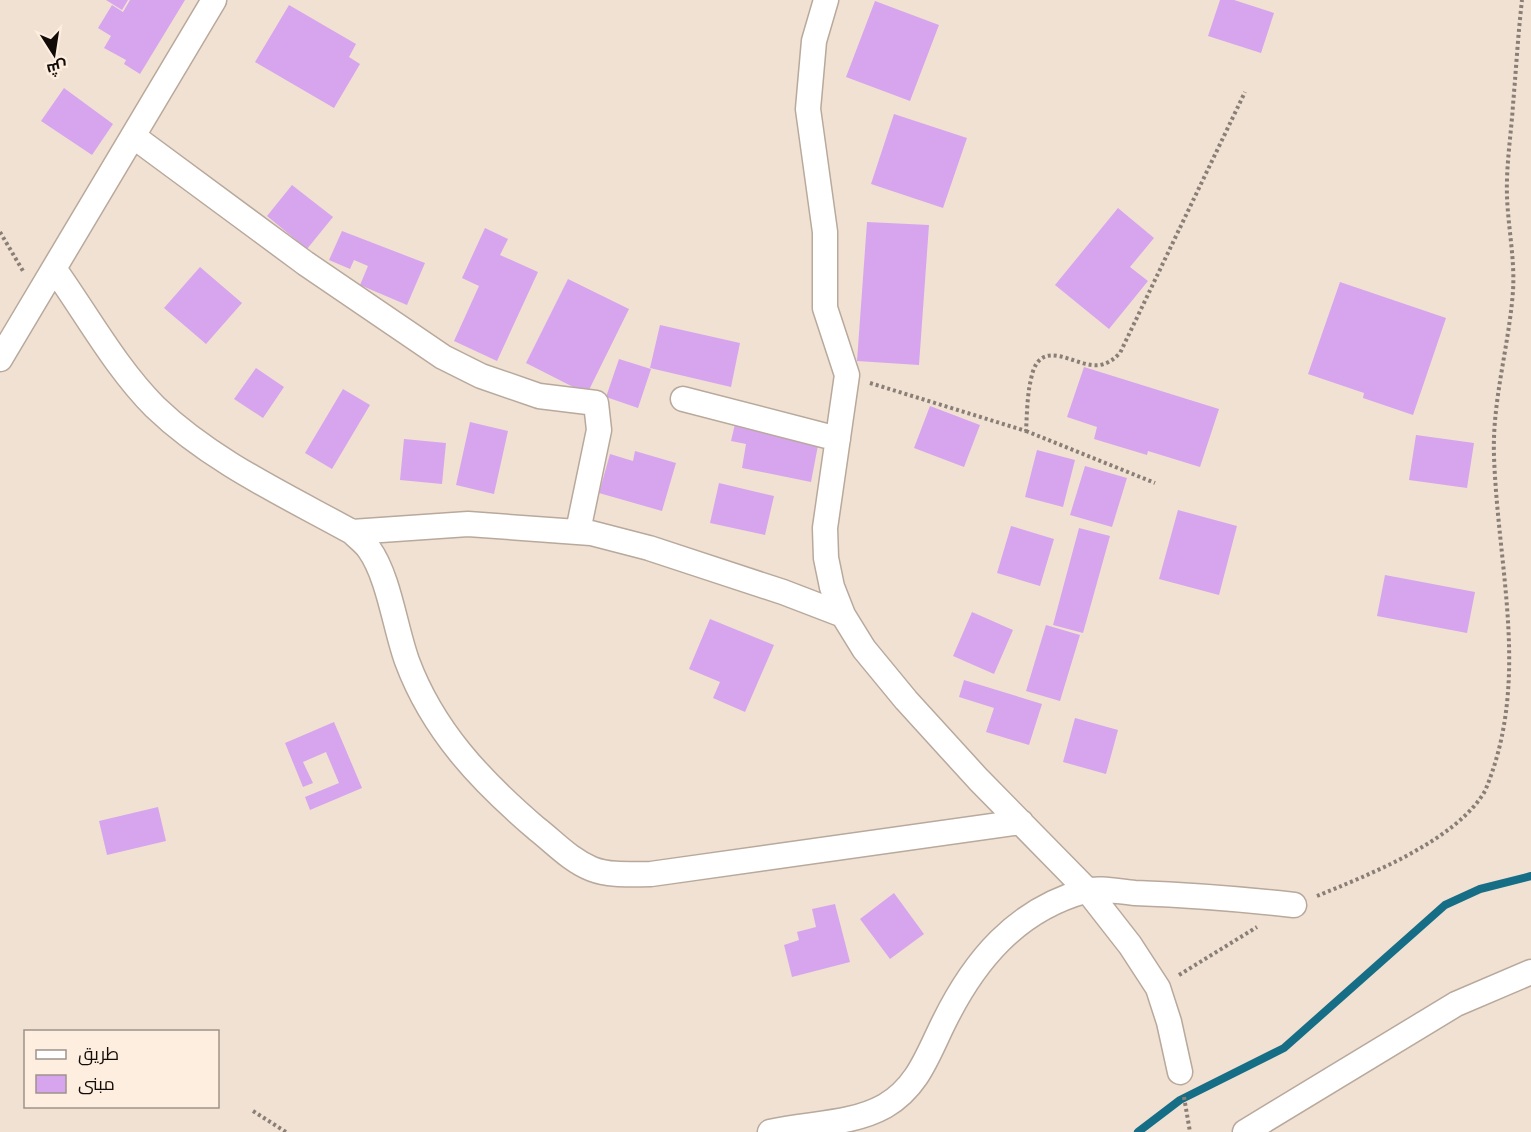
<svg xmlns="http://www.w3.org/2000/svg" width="1531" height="1132" viewBox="0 0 1531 1132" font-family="'Asap Condensed',Cairo,sans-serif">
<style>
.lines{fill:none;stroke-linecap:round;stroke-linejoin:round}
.stream{stroke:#166e86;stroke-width:8}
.building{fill:#d6a5ee}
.minor-casing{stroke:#b8a99c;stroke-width:27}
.path{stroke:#8a7f76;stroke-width:4;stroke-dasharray:3 3;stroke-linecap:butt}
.minor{stroke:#fff;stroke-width:24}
</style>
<rect width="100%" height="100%" fill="#f1e1d3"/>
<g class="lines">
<path class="stream" d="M1138 1132 1180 1100 1284 1048 1445 905 1480 889 1531 876"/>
</g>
<path class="building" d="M106 0H128L122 10Z
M130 0H185L140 74 124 64 126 60 104 48 111 36 98 28 112 5 123 12Z
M1220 0H1234L1274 13 1261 53 1208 36Z
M875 1 939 25 910 101 846 77Z
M289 5 356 44 349 57 360 64 334 108 255 62Z
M64 88 113 124 92 155 41 121Z
M894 114 967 138 943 208 871 184Z
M292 185 333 217 307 249 267 216Z
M1118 208 1154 238 1130 267 1148 281 1109 329 1055 285Z
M867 222 929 225 919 365 857 361Z
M485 228 508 239 500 255 538 272 497 361 454 341 479 286 462 278Z
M342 231 425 263 407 305 360 285 368 266 354 260 350 269 329 260Z
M200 267 242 303 206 344 164 308Z
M568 279 629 309 587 394 526 363Z
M1340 282 1446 318 1413 415 1363 398 1364 393 1308 374Z
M660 325 740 343 731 387 650 368Z
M619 359 651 369 638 408 606 397Z
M1084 367 1219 409 1200 467 1148 451 1147 455 1094 439 1097 427 1067 417Z
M256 368 284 387 263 418 234 399Z
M343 389 370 405 332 469 305 453Z
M930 406 980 425 964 467 914 448Z
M470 422 508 431 494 494 456 485Z
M735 424 819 440 811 482 742 468 746 444 731 441Z
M1416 435 1474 443 1467 488 1409 480Z
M404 439 446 443 442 484 400 480Z
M1037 450 1075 460 1063 507 1025 497Z
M635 451 676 463 662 511 599 493 610 454 633 461Z
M1085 466 1127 478 1112 527 1070 515Z
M719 483 774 496 765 535 710 523Z
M1178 510 1237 526 1219 595 1159 579Z
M1011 526 1054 539 1040 586 997 573Z
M1079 528 1110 536 1083 633 1053 625Z
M1385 575 1475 592 1467 633 1377 616Z
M972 612 1013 630 994 674 953 656Z
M710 619 774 645 745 712 713 698 720 682 689 669Z
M1046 625 1080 635 1060 701 1026 691Z
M964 680 1042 704 1029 745 986 732 994 708 959 697Z
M1075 718 1118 730 1106 774 1063 762Z
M334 722 362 788 310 810 305 797 339 783 326 752 303 762 313 783 303 787 285 743Z
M158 807 166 841 107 855 99 821Z
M894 893 924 934 890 959 860 919Z
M835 904 850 962 792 977 784 945 799 940 797 932 816 927 812 909Z"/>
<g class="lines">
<g class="minor-casing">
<path id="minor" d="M826 0 814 41 808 109 825 232V308L847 375 825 528 826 558 832 587 843 615 864 649 906 700 978 779 1087 890 1130 945 1158 988 1169 1022 1180 1072
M133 136 305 263 443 357 481 376 539 396 596 403 599 430 578 531
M55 270C87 315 116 368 155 407 211 461 285 495 352 532 358 538 365 543 369 549 389 577 395 628 407 661 433 731 481 781 537 829 555 843 570 860 592 869 610 876 632 874 651 874L1021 822
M0 359 214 0
M683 399 838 439
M352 532 468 524 591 533 649 548 783 592 843 615
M770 1132C808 1123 851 1125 885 1106 918 1087 928 1054 944 1022 974 961 1016 910 1085 891 1100 887 1120 892 1135 893 1188 895 1241 899 1294 905
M1245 1132 1456 1004 1531 972"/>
</g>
<path class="path" d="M0 232 23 271
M870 383 1026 431C1027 414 1027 396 1031 379 1040 333 1076 369 1100 365 1109 363 1114 359 1120 353L1245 92
M1026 431 1155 483
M1317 896C1368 875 1456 841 1485 791 1531 681 1498 572 1494 456 1492 401 1509 346 1513 291 1515 259 1508 227 1507 196 1506 166 1511 135 1513 105 1516 70 1518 35 1522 0
M1179 975 1257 927
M1184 1097 1190 1132
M253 1111 286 1132"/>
<use href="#minor" class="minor"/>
</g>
<rect x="24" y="1030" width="195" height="78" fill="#feeee0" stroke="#9f948a" stroke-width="1.5"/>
<rect x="36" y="1050" width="30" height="9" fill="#ffffff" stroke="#9f948a" stroke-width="1.5"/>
<text x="78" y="1060" font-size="18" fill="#110c08">طريق</text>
<rect x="36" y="1075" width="30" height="18" fill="#d6a5ee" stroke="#9f948a" stroke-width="1.5"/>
<text x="78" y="1090" font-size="18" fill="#110c08">مبنى</text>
<g transform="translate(54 54) rotate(168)" stroke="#feeee0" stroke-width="4.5" paint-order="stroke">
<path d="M0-4.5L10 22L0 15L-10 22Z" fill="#110c08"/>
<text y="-9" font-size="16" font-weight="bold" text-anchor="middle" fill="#110c08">ش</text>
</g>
</svg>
